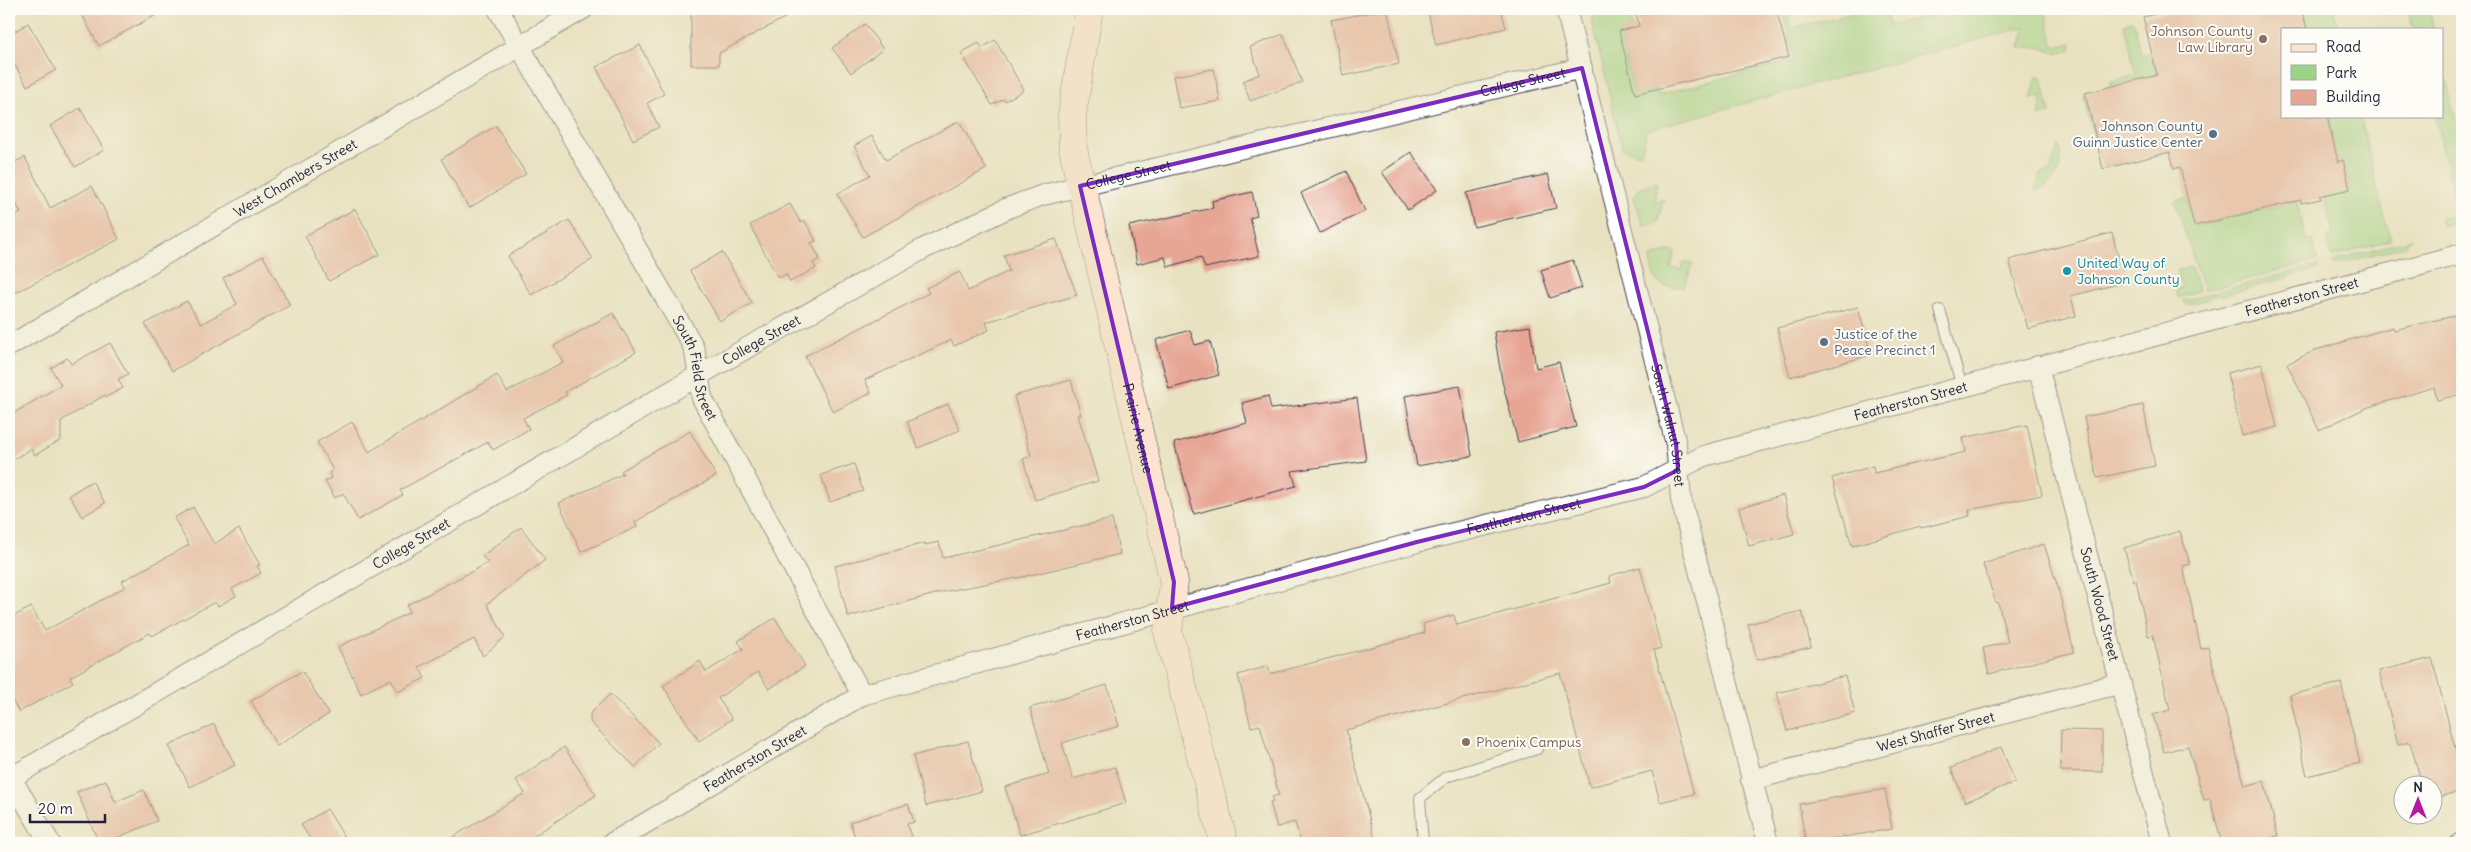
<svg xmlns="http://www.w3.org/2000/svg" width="2471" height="852" viewBox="0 0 2471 852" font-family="Delius,sans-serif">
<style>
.green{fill:#9bd487;stroke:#5e7b61}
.building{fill:#e7a694}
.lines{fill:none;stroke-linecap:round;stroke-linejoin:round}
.lane-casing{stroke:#403f4f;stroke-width:12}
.street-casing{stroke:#403f4f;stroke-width:22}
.secondary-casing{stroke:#403f4f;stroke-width:29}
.lane{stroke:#fff;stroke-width:10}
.street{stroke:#fff;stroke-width:20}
.secondary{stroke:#fde4d1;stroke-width:28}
.marked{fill:none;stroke:#7b2cbf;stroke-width:4;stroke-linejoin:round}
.education-dot{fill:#8d6e63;stroke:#fdfcf7;stroke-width:2}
.service-dot{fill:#5c6f8a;stroke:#fdfcf7;stroke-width:2}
.culture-dot{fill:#0f9aa8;stroke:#fdfcf7;stroke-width:2}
.labels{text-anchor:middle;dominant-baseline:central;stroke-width:4;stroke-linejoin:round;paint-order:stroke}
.education-label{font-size:14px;fill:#785e54;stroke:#fdfcf7;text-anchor:end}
.street-label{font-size:14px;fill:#22223b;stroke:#fdfcf7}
.service-label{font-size:14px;fill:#4e5e75;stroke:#fdfcf7;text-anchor:end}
.culture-label{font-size:14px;fill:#0d838f;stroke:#fdfcf7;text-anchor:start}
</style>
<rect width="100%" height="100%" fill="#fdfcf7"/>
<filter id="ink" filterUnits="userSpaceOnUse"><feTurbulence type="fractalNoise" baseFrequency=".02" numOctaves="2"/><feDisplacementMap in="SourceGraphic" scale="10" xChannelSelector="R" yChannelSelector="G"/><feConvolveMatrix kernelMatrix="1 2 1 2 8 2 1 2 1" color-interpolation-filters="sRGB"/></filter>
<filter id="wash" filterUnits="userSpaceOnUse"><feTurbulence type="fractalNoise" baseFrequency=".0096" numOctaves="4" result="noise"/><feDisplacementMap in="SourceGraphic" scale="20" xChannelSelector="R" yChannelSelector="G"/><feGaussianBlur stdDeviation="1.12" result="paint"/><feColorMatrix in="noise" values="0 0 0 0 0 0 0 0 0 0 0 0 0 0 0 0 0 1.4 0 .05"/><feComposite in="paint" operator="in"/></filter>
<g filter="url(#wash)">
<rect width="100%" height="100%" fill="#e9e2c1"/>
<path class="green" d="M1601 9H1628L1632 28 1619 32 1635 94 1656 89 1657 95 1794 60 1782 9H1787L1792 28 1870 9H1885L1889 25 1959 9H2045L2054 47 2072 43 2071 50 2057 54 2039 47 2020 48 2025 27 1647 130 1641 153 1638 154 1623 149 1620 140 1590 11Z
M2302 9H2334L2338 29H2307Z
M2408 9H2429L2434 29H2413Z
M2133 20 2142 56 2152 54 2157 75 2111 87 2109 82 2136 75 2124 24Z
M2442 63 2462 147V232L2460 223 2444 226 2439 219 2458 213 2435 116H2442Z
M2039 76 2042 78 2050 113 2039 117 2042 96 2031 98 2037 77Z
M2085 94 2103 168 2083 97Z
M2327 116H2360L2390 240 2333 256H2331L2326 237 2333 233 2324 195 2350 188 2343 161 2338 162Z
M2059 145C2066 166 2055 185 2035 191L2040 174 2050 171Z
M1656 181 1657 184 1654 201 1664 199 1658 220V223L1643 225 1634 197 1639 188Z
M2187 198 2195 226 2297 201 2306 240H2313L2317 260 2204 291 2175 203V201Z
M2411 239 2405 246 2397 248 2334 265 2333 263 2336 260Z
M1672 250 1675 252 1671 268 1681 270 1683 262 1693 264 1684 287C1659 288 1654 285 1651 257Z
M2318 265 2320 269 2221 296 2220 294 2209 297V299L2188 304 2182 301Z
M2191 267 2199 291 2178 298 2176 290 2182 288 2177 276 2178 270Z"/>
<g id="blocks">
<path class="building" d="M79 9H167L99 46Z
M691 9H801L719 53V65H691Z
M1387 9 1399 64 1343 76 1331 20Z
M1427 9H1501L1506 28 1436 45Z
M1635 9H1776L1789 57 1635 94 1619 31 1639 26Z
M2176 9H2302L2307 29H2282V116H2327L2338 162 2343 160 2350 189 2320 196 2321 199 2301 203V200L2194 226 2180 167 2174 169 2170 152 2103 169 2085 93 2157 75 2143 17Z
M28 23 56 70 27 86 9 55V35Z
M865 24 883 49 851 73 832 48Z
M1283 34 1302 82 1250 101 1243 81 1260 74 1250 47Z
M995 40 1024 90 1005 101 1004 99 992 105 961 53 979 43 982 48Z
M640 45 664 94 647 103 659 127 633 140 596 67Z
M1214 69 1220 101 1179 108 1173 76Z
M80 108 104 150 75 167 50 126Z
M959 121 986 169 863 237 837 194 870 175 854 146 872 136 886 160Z
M496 126 526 174 469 208 441 159Z
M1411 152 1437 190 1408 210 1382 172Z
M25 157 50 208 92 186 119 239 9 296V219L21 213 9 190V165Z
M1346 171 1365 211 1320 233 1301 193Z
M1548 174 1556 208 1474 227 1466 193Z
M1252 192 1257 216 1250 218 1259 256 1205 268 1201 257 1168 267 1165 257 1137 264 1129 226 1213 208 1212 201Z
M790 204 801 223 805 221 816 241 811 243 820 259 813 263 816 268 790 282 786 274 778 278 750 225Z
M355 209 380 254 329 281 305 236Z
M569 220 593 259 531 295 508 256Z
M2112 233 2125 282 2071 296 2076 316 2028 329 2009 260Z
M1056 239 1077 295 986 322 989 330 954 346 951 340 865 380 871 393 833 412 805 356 929 293 926 288 960 272 968 291 1009 271 1004 255Z
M722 252 752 303 720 321 690 271Z
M263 256 290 305 172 371 145 324 187 301 201 324 237 304 223 278Z
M1573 260 1582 288 1550 298 1541 270Z
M1858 307 1871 355 1790 377 1777 328Z
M613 313 636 352 565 392 567 395 523 418 529 429 493 450 488 442 400 490 403 495 358 520 343 493 335 498 325 481 331 478 329 473 333 470 317 442 352 422 369 452 497 375 507 392 563 362 554 346Z
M2462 314V394L2437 400 2434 387 2366 408 2319 430 2287 364 2316 350 2393 327 2394 330Z
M1530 326 1536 368 1559 362 1576 427 1518 442 1502 381 1494 332Z
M1190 330 1195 345 1210 341 1219 375 1169 389 1156 340Z
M110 343 128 374 118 379 123 388 106 397 105 395 61 421V440L35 455 31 449 9 462V416L61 385 51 368 67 358 71 364Z
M2262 364 2277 427 2242 436 2227 373Z
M1071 380 1081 415H1078L1098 481 1035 500 1023 459 1031 456 1014 396Z
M1460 386 1472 456 1417 466 1405 396Z
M1268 396 1271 409 1357 398 1366 461 1292 471 1296 486 1194 514 1174 443 1247 423 1242 403Z
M948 404 960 430 918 448 907 422Z
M2143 405 2155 466 2097 478 2084 417Z
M2027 425 2042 495 1969 510 1970 516 1921 528 1920 526 1852 546 1832 478 1873 466 1874 473 1966 452 1963 438Z
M690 431 716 476 635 522 637 527 581 552 559 503 623 474 621 471Z
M854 464 863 491 830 502 821 475Z
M92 481 105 503 82 517 69 495Z
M1783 495 1794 534 1749 546 1739 508Z
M193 507 214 544 239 529 260 565 257 566 261 573 232 589 236 596 218 606 215 602 152 636 150 633 70 677 73 682 19 712 9 695V619L31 607 45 631 125 587 122 581 189 545 174 518Z
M1112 519 1120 554 1022 577 947 591 848 617 835 566 925 543V545L939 542 943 558Z
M521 527 545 560 487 604 505 637 483 656 474 639 419 667 425 678 398 692 391 679 361 694 338 647 410 612 407 605 488 563 482 556Z
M2180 531 2190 564 2183 566 2201 649 2208 647 2245 786 2264 781 2278 836 2249 843H2222L2210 799 2204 800 2188 746 2164 752 2153 715 2170 710 2153 635 2148 636 2136 580 2134 581 2124 548Z
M2044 544 2057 584 2074 652 1989 674 1983 648 2008 642 1998 602 1996 603 1983 564Z
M1640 567 1661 648 1654 650 1694 794 1660 802 1652 771 1590 787 1560 673 1346 730 1376 843H1301L1295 822 1277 827 1270 802 1273 801 1272 797 1279 795 1260 725 1251 727 1238 675 1268 666 1270 674 1425 633 1423 624 1454 615 1457 625 1611 583 1609 576Z
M1802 611 1811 647 1757 660 1748 624Z
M775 618 805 666 769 689 758 672 718 698 732 719 699 741 663 686 700 661 706 672 743 649 738 641Z
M2432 658 2457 756 2462 754V791L2434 798V784H2422L2410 742 2398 745 2379 671Z
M302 671 329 714 277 746 251 701Z
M1845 676 1855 713 1787 731 1777 693Z
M2341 683 2360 763 2307 776 2290 695Z
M1107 685 1119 726 1062 743 1073 779 1115 767 1126 803 1020 835 1005 787 1049 774 1030 708Z
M610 694 659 743 635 767 590 722V714Z
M214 724 235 765 190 787 169 746Z
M2061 730 2102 731V772L2060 771Z
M968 741 982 791 926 806 913 756Z
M564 747 596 795 523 843H443L525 793 516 780Z
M2001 747 2015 782 1965 802 1951 768Z
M106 780 115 802 144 790 157 821 104 843H99L77 792Z
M1885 789 1892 829 1806 843 1799 804Z
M908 804 914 822 907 824 913 843H857L850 822Z
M327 809 348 843H313L301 825Z"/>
</g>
</g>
<g filter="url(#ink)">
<use href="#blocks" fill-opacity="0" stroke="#403f4f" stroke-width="1"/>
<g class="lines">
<g class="lane-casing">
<path id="lane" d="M1940 310 1962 387
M1423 843 1420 798 1446 777 1537 749"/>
</g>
<g class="street-casing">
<g id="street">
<path id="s1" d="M498 9 692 344 695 352 702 398 862 695"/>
<path id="s2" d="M1566 9 1676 444 1681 499 1768 843"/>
<path id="s3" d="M9 346 583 9"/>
<path id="s4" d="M2038 366 2162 843"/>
<path d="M9 775 50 843"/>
<path id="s5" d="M9 779 699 375 923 249 1008 208 1043 195 1582 68"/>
<path id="s6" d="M1751 780 2121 683"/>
<path id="s7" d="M612 843 862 695 1417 542 1644 487 1704 456 2462 254"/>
<path d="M2461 843H2462"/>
</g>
</g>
<g class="secondary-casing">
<g id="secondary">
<path id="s8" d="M1089 9 1072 115 1073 149 1174 582 1168 632 1224 843"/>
</g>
</g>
<use href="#lane" class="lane"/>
<use href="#street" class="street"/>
<use href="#secondary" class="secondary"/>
</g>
</g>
<path d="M0 0H2471V852H0ZM1582 68 1676 444 1678 470 1644 487 1417 542 1172 608 1174 582 1080 186Z" fill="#e9e2c1" fill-opacity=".55" fill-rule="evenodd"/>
<path class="marked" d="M1582 68 1676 444 1678 470 1644 487 1417 542 1172 608 1174 582 1080 186Z"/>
<g class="education-dot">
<circle cx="2263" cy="39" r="5"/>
<circle cx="1466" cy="742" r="5"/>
</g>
<g class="service-dot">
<circle cx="2213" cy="134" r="5"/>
<circle cx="1824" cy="342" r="5"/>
</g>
<circle class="culture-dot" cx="2067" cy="271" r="5"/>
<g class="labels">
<g class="education-label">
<text x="2253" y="31">Johnson County<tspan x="2253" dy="16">Law Library</tspan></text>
<text x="1476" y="742" text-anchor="start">Phoenix Campus</text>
</g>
<g class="street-label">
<text stroke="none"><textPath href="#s5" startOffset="1681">College Street</textPath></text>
<text stroke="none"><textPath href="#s5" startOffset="1276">College Street</textPath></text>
<text stroke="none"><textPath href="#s3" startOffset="332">West Chambers Street</textPath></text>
<text stroke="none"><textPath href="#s7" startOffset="1786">Featherston Street</textPath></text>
<text stroke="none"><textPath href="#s5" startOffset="871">College Street</textPath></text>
<text stroke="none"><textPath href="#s1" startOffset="411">South Field Street</textPath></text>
<text stroke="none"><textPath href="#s7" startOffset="1381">Featherston Street</textPath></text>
<text stroke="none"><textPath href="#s2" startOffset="429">South Walnut Street</textPath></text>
<text stroke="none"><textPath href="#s8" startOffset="428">Prairie Avenue</textPath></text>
<text stroke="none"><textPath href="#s7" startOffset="976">Featherston Street</textPath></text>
<text stroke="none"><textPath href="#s5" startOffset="466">College Street</textPath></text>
<text stroke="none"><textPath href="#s4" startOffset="246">South Wood Street</textPath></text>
<text stroke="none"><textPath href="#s7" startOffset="571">Featherston Street</textPath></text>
<text stroke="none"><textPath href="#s6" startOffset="191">West Shaffer Street</textPath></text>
<text stroke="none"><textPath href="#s7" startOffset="166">Featherston Street</textPath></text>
</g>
<g class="service-label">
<text x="2203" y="126">Johnson County<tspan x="2203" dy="16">Guinn Justice Center</tspan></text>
<text x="1834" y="334" text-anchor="start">Justice of the<tspan x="1834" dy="16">Peace Precinct 1</tspan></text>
</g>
<g class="culture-label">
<text x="2077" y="263">United Way of<tspan x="2077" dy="16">Johnson County</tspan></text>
</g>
</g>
<rect width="2471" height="852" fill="none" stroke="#fdfcf7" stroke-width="30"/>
<rect x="2281" y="28" width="162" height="90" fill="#fdfcf7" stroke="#a5a5ac"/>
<rect x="2291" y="44" width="25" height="8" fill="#fde4d1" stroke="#a5a5ac"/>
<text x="2326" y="52" font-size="15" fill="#22223b">Road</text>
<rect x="2291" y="65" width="25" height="15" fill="#9bd487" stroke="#a5a5ac"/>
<text x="2326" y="78" font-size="15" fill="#22223b">Park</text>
<rect x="2291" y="90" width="25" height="15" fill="#e7a694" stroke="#a5a5ac"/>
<text x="2326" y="102" font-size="15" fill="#22223b">Building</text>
<g transform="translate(2418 800)"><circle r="24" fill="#fdfcf7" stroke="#a5a5ac"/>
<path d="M0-4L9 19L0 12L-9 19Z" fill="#b5179e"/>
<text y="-8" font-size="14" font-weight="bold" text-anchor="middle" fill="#22223b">N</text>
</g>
<path d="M30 814v8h75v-8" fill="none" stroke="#22223b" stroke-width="2.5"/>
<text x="38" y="814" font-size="15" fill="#22223b" stroke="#fdfcf7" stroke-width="4" paint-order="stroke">20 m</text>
</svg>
